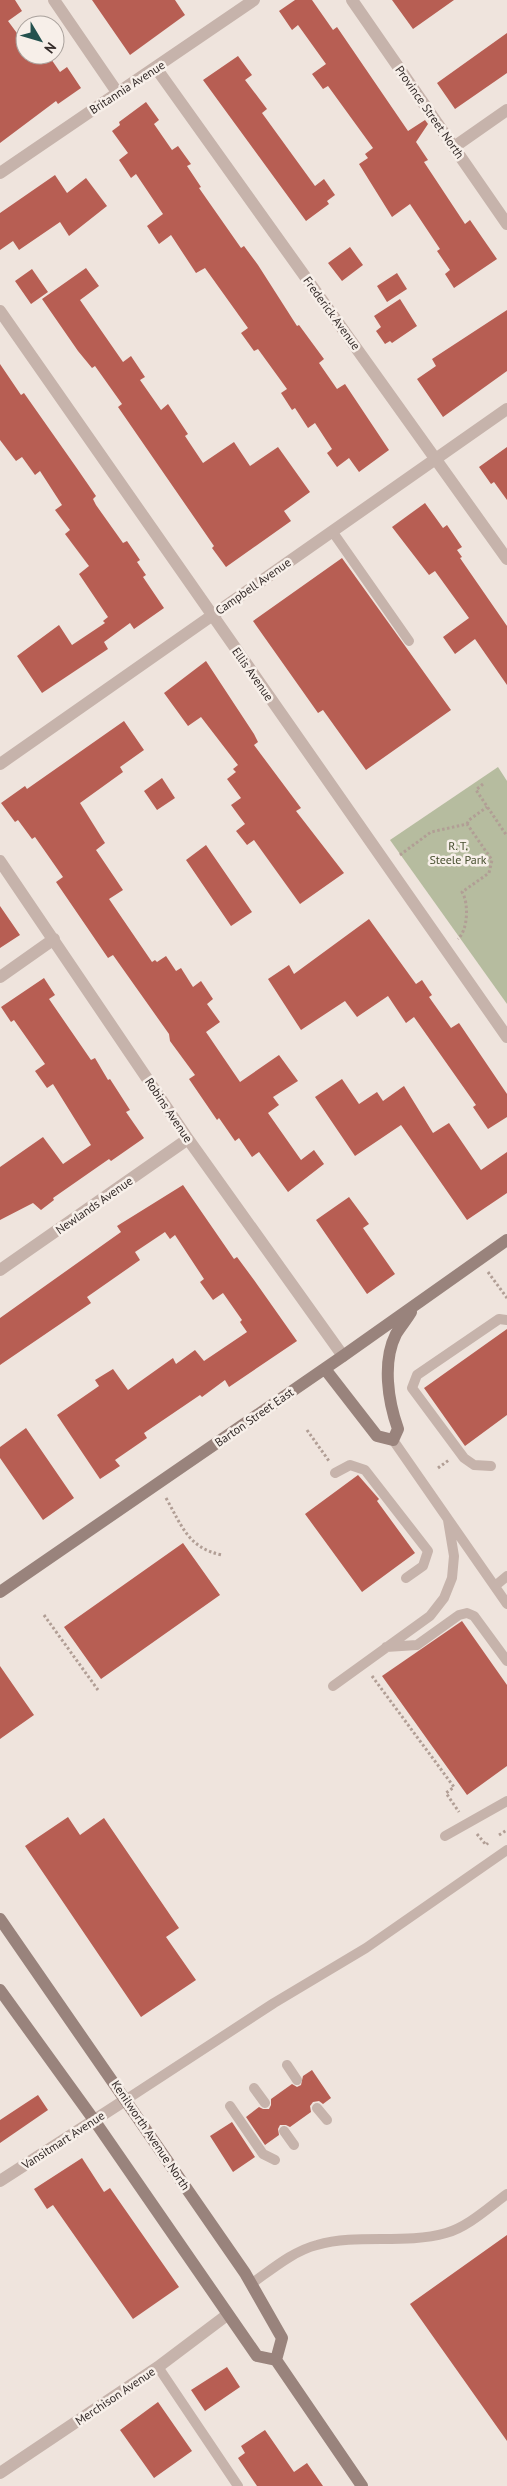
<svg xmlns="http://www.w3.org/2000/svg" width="507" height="2486" viewBox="0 0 507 2486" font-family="'PT Sans',sans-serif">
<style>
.green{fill:#b6bc9f}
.building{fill:#b75e53}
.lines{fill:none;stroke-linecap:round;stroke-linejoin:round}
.path{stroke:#b19e95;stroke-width:3;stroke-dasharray:2.5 2.5;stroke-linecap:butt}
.lane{stroke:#c6b3ab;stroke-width:10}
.street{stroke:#c6b3ab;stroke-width:12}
.secondary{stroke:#99837c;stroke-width:12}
.labels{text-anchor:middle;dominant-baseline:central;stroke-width:5;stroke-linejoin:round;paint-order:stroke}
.street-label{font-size:12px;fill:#342b29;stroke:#f7efe9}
.park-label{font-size:12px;fill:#485030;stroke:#f7efe9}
</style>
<rect width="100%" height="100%" fill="#efe4dd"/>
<path class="green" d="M498 767 507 781V1004L390 840Z"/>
<path class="building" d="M0 0H15L22 11 8 21 25 44V55H32L38 63 49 56 60 72 67 67 81 88 58 104 56 101 0 143Z
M92 0H175L185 15 130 55Z
M295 0H312L333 30 337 27 408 131 425 120 428 124 416 142 428 160 424 162 465 224 470 220 497 259 454 288 445 274 450 270 437 251 440 249 410 204 392 217 359 164 368 158 365 154 373 148 328 86 323 89 312 74 326 64 298 25 292 30 279 11Z
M392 0H454L413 29Z
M507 33V73L455 109 437 83Z
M238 56 252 75 245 80 267 109 262 113 315 186 324 179 335 195 327 201 329 204 306 221 203 80Z
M146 102 159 120 154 124 172 150 178 146 191 164 187 166 201 187 199 188 241 248 244 246 258 265 297 326 299 325 324 359 319 363 337 389 345 384 389 450 359 472 349 458 337 467 327 453 332 449 315 423 308 428 295 408 292 410 281 393 287 389 258 349 254 351 241 333 248 328 205 268 196 273 171 235 159 244 147 226 163 214 136 174 131 178 119 160 128 153 112 131 120 125 119 122Z
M55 175 67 193 86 178 107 206 69 236 60 222 19 250 13 241 0 250V213Z
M350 247 363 265 342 281 328 263Z
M86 268 99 286 80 300 123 362 131 356 145 377 140 380 161 410 168 404 188 434 185 436 203 463 234 442 250 466 278 447 310 492 284 511 291 521 226 567 212 548 214 546 118 407 122 404 95 366 92 368 78 351 42 299Z
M32 269 48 292 31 304 15 281Z
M397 273 407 289 387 302 377 286Z
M400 299 417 326 392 343 390 341 385 344 376 331 381 327 374 316Z
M507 310V371L443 417 417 379 436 366 432 359Z
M0 364 21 395 24 393 76 467 96 496 93 499 96 505 123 543 127 541 140 560 137 562 146 575 143 577 164 608 134 629 130 623 104 642 108 649 42 693 17 656 59 625 72 645 105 623 103 621 108 617 79 574 89 566 65 534 70 530 55 510 62 505 40 471 35 475 22 457 16 461 0 440Z
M507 447V500L494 482 491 484 479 467Z
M425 503 443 528 447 525 462 547 457 550 462 557 460 558 507 626V685L475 639 455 654 443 637 469 618 435 571 429 575 392 527Z
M342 558 451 710 366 770 323 710 318 713 253 621Z
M206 661 254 734 258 742 254 745 301 808 296 811 344 873 300 904 254 840 247 845 236 831 245 824 231 805 241 798 227 779 236 772 233 769 238 765 201 717 188 726 164 693Z
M124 721 144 750 120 767 123 772 80 803 105 843 96 850 123 890 109 899 152 962 155 960 157 962 166 956 176 971 181 968 193 987 201 981 213 999 207 1004 220 1022 206 1032 240 1082 279 1055 298 1081 273 1097 279 1105 268 1113 301 1160 314 1150 324 1164 288 1192 259 1152 252 1157 239 1138 235 1141 219 1118 217 1120 189 1079 195 1075 170 1041 169 1034 113 955 108 958 56 882 63 877 35 837 32 839 18 820 15 822 1 803 25 786 27 789Z
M162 778 175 798 157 810 144 791Z
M206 845 252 912 231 926 186 860Z
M0 906 20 935 0 948Z
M369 919 416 984 422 980 432 995 429 997 451 1028 459 1023 507 1094V1117L488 1129 473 1107 476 1105 414 1017 406 1023 388 996 357 1017 345 1001 301 1030 268 979 289 965 294 974Z
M44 978 55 995 49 999 91 1060 95 1058 108 1080 110 1079 130 1110 126 1112 144 1138 111 1161 109 1159 53 1198 54 1200 41 1210 33 1203 0 1220V1167L43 1137 63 1164 91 1145 53 1084 47 1088 35 1071 45 1064 14 1020 11 1022 1 1007Z
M342 1079 359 1104 377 1092 383 1101 404 1086 433 1133 449 1123 481 1170 507 1152V1193L467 1220 401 1125 355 1156 315 1097Z
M183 1185 234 1259 237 1257 254 1280 297 1341 229 1387 225 1380 202 1397 200 1395 144 1433 147 1438 115 1460 120 1466 100 1479 57 1415 99 1386 95 1380 113 1369 128 1390 173 1358 176 1364 195 1350 204 1361 247 1332 240 1322 242 1320 223 1293 213 1300 200 1282 204 1279 175 1235 170 1239 165 1232 135 1252 140 1260 87 1297 91 1303 0 1365V1318L121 1232 117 1226Z
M349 1197 369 1224 363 1228 395 1274 367 1294 316 1220Z
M507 1329V1415L465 1446 424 1388Z
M26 1428 74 1498 43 1520 0 1458V1447Z
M358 1475 379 1499 377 1501 415 1553 362 1592 305 1514Z
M183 1543 220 1595 101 1679 64 1627Z
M462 1621 507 1685V1766L467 1795 382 1676Z
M0 1666 34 1715 0 1739Z
M68 1817 80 1835 104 1818 179 1928 166 1937 196 1980 141 2017 25 1846Z
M312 2070 331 2098 323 2104 319 2101 313 2102 310 2106 311 2112 290 2127 286 2125H280L278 2129 279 2135 265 2145 246 2117 259 2107 263 2109H269L271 2105V2099L292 2084 297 2087 301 2085 303 2076Z
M38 2095 48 2110 0 2143V2120Z
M232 2122 255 2157 233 2172 210 2136Z
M82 2158 104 2192 110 2188 179 2287 133 2319 53 2205 47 2209 34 2189Z
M507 2235V2441L410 2304Z
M227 2367 240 2387 205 2411 191 2390Z
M158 2402 192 2451 154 2478 120 2430Z
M265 2430 294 2472 307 2463 323 2486H257L238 2458 245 2453 241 2446Z"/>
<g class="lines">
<path class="path" d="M483 784 476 790 507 836
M467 824 469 820 487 807
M400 855 431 832 467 824 492 860 489 873 462 892C469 903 468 930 458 939
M488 1272 507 1298
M307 1430 329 1461
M438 1468 449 1460
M166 1498C182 1526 188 1548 222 1555
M44 1615 98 1690
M372 1676 454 1787 446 1793 459 1812
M477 1834 486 1845 488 1843
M499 1835 507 1830"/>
<path class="lane" d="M332 531 409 641
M393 1440 507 1604
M491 1466 474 1465 464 1458 412 1388 417 1375 499 1319 507 1320
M335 1473 350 1465 365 1470 428 1551 423 1566 406 1578
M495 1586 507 1576
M386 1647 417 1645 459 1615 467 1613 474 1616 507 1661
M333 1686 430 1616 444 1598 452 1578 454 1556 448 1520
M445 1836 507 1801
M287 2065 297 2080
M254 2088 265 2103
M127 2099 274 2003 366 1948 507 1850
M230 2106 263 2154 275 2160
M317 2108 327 2120
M284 2131 294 2145
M251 2284C271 2270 293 2251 317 2245 358 2233 404 2245 446 2233 468 2227 489 2207 507 2194
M158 2367 238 2486"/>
<path class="street" d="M54 0 117 92
M352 0 507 224
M156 68 507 559
M454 147 507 110
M0 173 254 0
M0 311 507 1037
M0 764 507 409
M0 861 188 1139 343 1356
M0 977 54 939
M0 1270 188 1139
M0 2181 127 2099
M0 2473 158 2367 227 2315"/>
<path class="secondary" d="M325 1369 377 1436 393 1440 398 1429C388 1401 382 1362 396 1334 401 1326 407 1319 411 1312
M0 1592 343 1356 507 1240
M0 1919 245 2273 282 2338 276 2360
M0 1990 94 2120 257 2356 276 2360 362 2486"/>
</g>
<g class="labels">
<g class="street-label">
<text transform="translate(127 87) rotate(-33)">Britannia Avenue</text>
<text transform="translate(430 112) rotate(55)">Province Street North</text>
<text transform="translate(332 313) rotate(54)">Frederick Avenue</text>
<text transform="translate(253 586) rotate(-35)">Campbell Avenue</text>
<text transform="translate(253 674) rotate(55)">Ellis Avenue</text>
<text transform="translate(169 1110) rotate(56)">Robins Avenue</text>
<text transform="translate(94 1205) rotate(-35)">Newlands Avenue</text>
<text transform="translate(254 1417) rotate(-35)">Barton Street East</text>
<text transform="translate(151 2135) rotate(56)">Kenilworth Avenue North</text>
<text transform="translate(63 2140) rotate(-33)">Vansitmart Avenue</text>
<text transform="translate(115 2396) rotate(-34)">Merchison Avenue</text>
</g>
<g class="park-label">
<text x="458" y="845">R. T.<tspan x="458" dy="14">Steele Park</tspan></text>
</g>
</g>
<g transform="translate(40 40) rotate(128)"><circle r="24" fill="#f7efe9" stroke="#a9a19c"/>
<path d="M0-4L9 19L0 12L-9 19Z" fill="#24514e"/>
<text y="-8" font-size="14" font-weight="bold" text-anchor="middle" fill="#342b29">N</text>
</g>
</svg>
